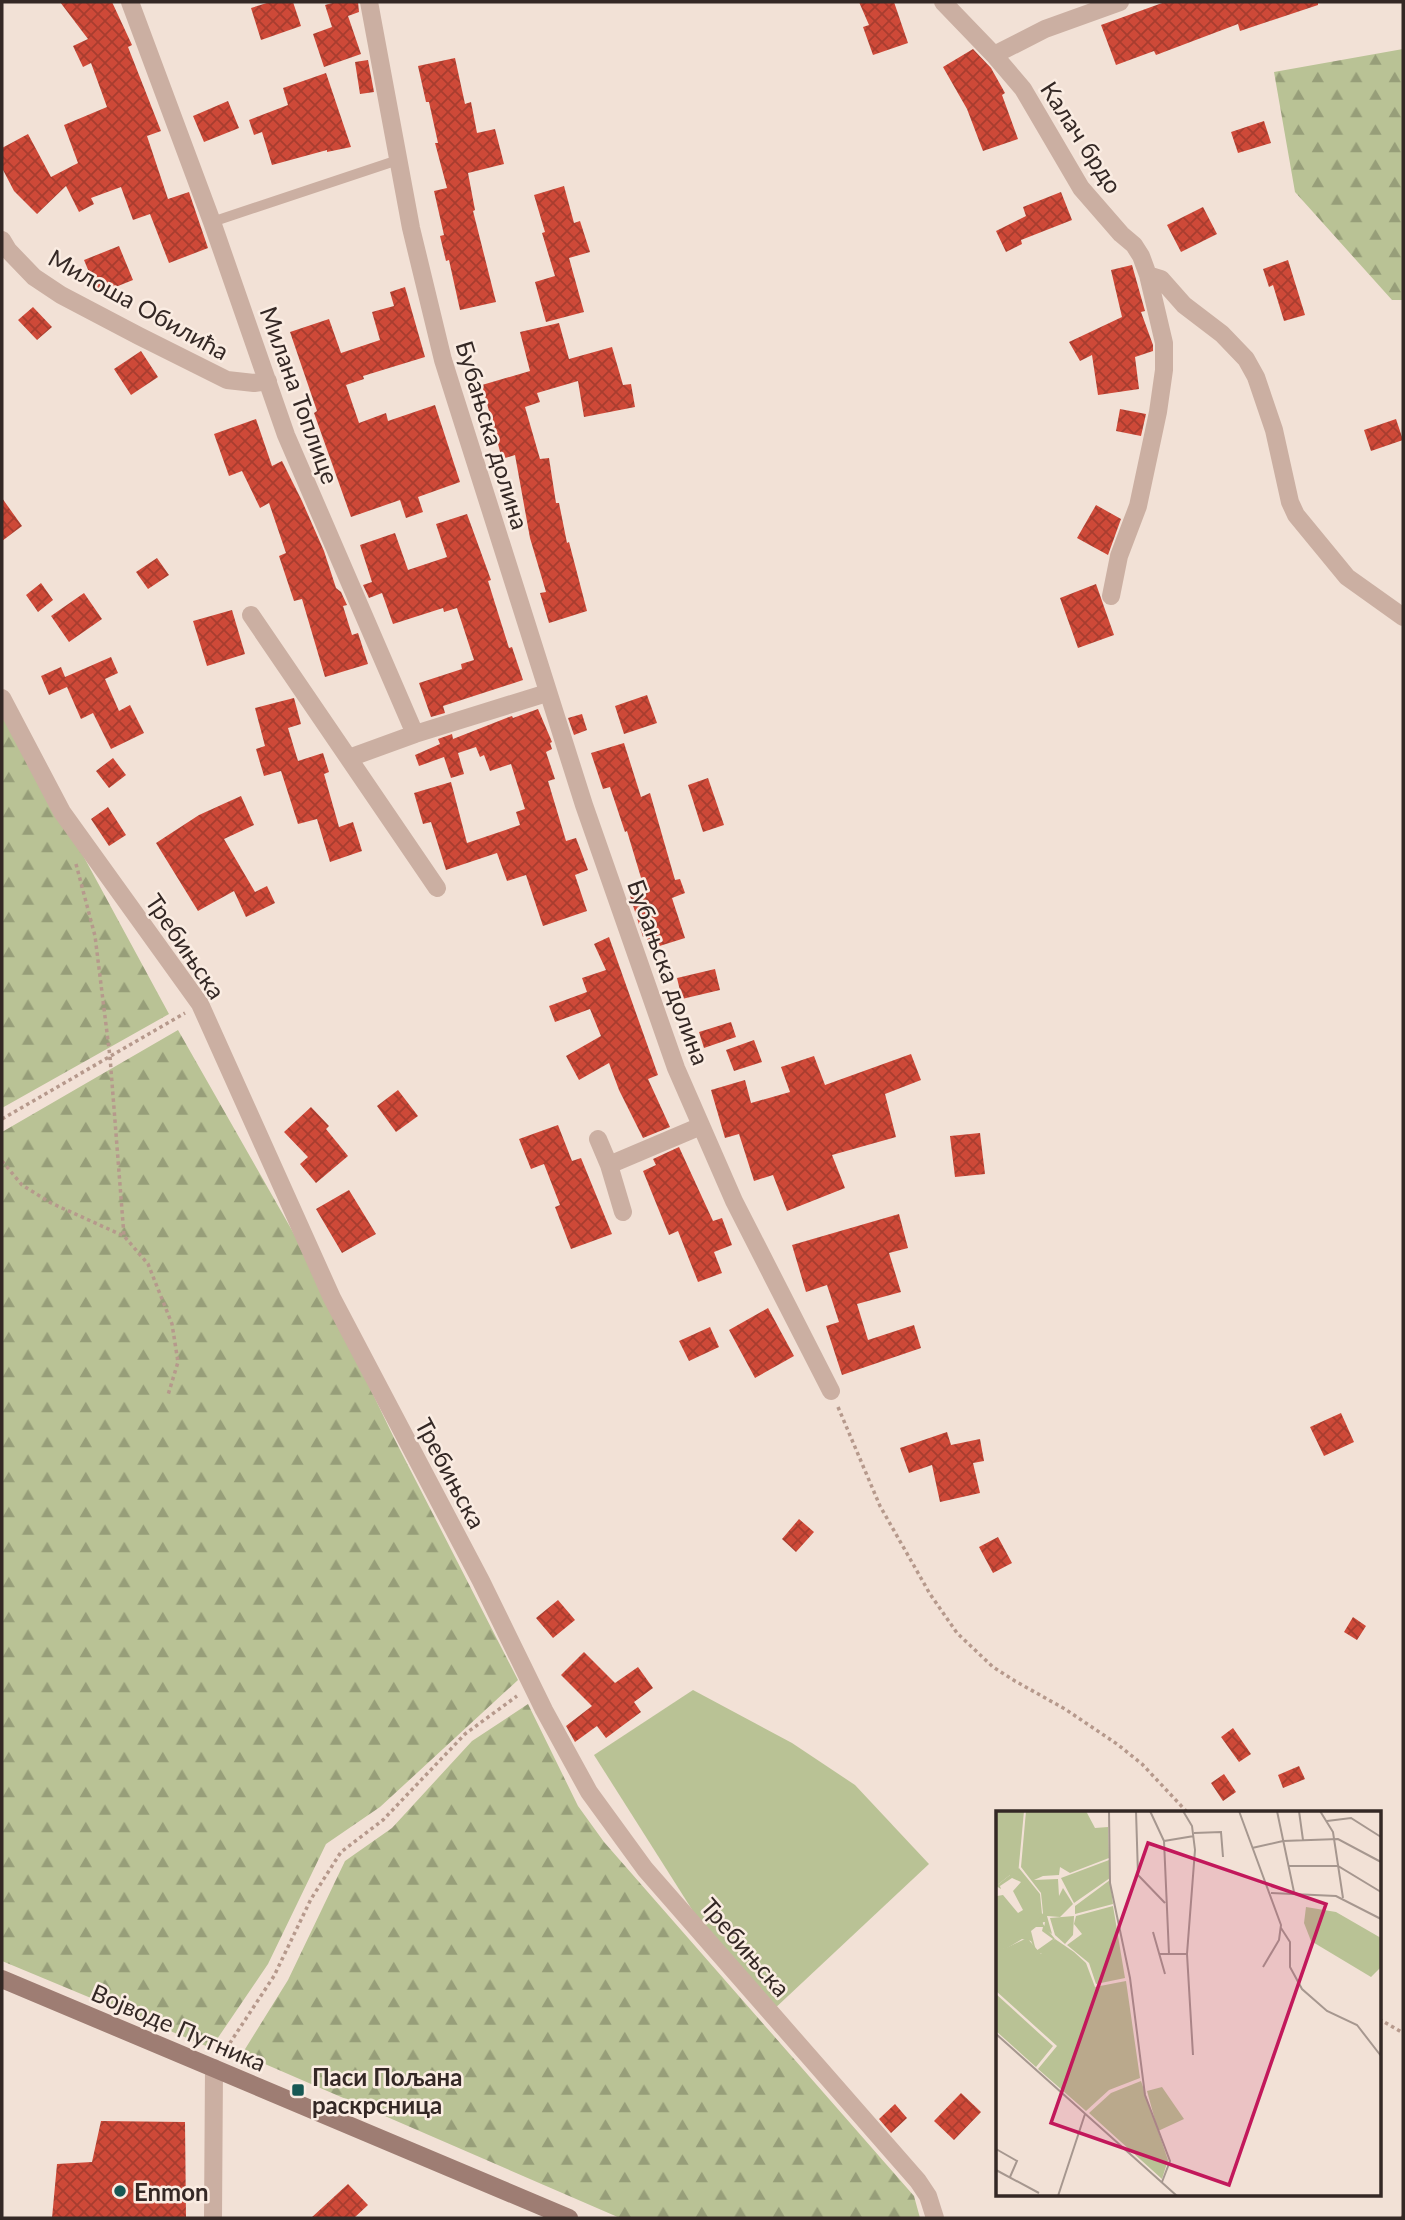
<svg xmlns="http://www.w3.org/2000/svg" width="1405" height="2220" viewBox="0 0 1405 2220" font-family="Lato,sans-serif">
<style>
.forest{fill:url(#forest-firs)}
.park{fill:#b9c295}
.building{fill:url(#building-cross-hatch)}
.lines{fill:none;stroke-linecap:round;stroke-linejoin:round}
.path{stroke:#b6998c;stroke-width:3.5;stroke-dasharray:3.5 3.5;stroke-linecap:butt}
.lane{stroke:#cbafa2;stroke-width:10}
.street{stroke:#cbafa2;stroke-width:18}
.secondary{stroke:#9e7d73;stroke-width:18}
.poi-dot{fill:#185854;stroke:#faece2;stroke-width:2.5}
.labels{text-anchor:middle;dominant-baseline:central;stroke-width:5;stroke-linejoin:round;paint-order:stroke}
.street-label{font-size:24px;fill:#342825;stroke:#faece2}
.poi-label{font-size:24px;font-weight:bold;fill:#342825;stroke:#faece2;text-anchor:start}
.inset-road{fill:none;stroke:#a6978f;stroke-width:2}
.view{fill:#c2185b;fill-opacity:0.15;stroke:#c2185b;stroke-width:3.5}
.inset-edge{fill:none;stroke:#342825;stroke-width:3.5}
</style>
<defs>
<pattern id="forest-firs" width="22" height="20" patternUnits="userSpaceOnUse" patternTransform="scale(1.75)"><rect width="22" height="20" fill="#b9c295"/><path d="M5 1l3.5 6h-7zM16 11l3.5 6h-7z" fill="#979e79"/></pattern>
<pattern id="building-cross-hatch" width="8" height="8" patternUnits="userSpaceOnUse" patternTransform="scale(1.75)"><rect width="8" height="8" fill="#ce4938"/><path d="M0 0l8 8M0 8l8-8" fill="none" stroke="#a83d2f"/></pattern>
</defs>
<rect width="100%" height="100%" fill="#f2e1d6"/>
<path class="forest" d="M1403 49V300H1392L1295 192 1274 72Z
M2 706 169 1014 2 1108Z
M178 1030 306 1255 395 1440 518 1680 380 1807 326 1844 268 1964 211 2048 2 1961V1132Z
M528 1704 578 1806 604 1842 914 2196 920 2218H620L242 2054 288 1980 345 1861 392 1828 472 1741Z"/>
<path class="park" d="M693 1690 792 1743 855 1785 929 1864 772 2011 698 1919 594 1755Z"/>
<path class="building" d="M60 2H112L132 45 128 47 161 131 147 136 168 199 189 192 208 248 169 263 150 214 133 220 121 187 91 198 94 204 79 212 66 186 37 214 14 191 2 168V148L28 134 51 177 78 163 64 125 107 107 91 63 83 67 73 46 88 39Z
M270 2H293L301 26 261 40 251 8Z
M336 2H358L359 12 348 16 361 54 324 67 313 34 332 27 325 5Z
M859 2H894L908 43 873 55 863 27 869 25Z
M1165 2H1318V5L1240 31 1238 24 1156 55 1154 51 1116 65 1101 25Z
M973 49 991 68 1005 93 1002 95 1018 139 983 151 967 109 943 67Z
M455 58 465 104 471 102 477 133 495 129 504 164 468 173 475 210 473 211 496 302 460 310 449 260 446 261 440 236 444 235 434 191 447 188 435 143H438L429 102H426L418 66Z
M368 60 374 92 360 94 355 62Z
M326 73 351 147 327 152V150L272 165 262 132 254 135 249 120 288 105 283 88Z
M228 101 239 128 204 142 193 116Z
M1264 121 1271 143 1238 153 1231 132Z
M564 186 574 223 580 221 590 252 569 258 584 312 546 322 535 282 555 276 542 233 545 232 534 195Z
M1061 192 1072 220 1021 240 1022 244 1006 252 996 231 1026 216 1023 207Z
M1203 207 1217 234 1181 252 1167 225Z
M119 246 133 280 98 294 84 260Z
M1288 260 1305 315 1284 321 1273 285 1269 287 1263 269Z
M1132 265 1145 311 1141 312 1153 345V351L1135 357 1139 389 1098 395 1092 355 1080 361 1069 342 1122 317 1111 270Z
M405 287 425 357 363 376 364 379 346 385 359 423 386 413 388 421 435 405 460 482 418 497 423 512 406 518 400 500 351 517 314 413 317 411 290 332 329 319 341 353 380 340 372 312 394 306 390 292Z
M33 307 52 327 37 340 18 320Z
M559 323 569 359 612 347 623 385 631 384 635 407 584 417 578 381 537 393 540 402 525 407 540 459 549 458 556 503H559L567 543 569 542 587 611 549 623 540 593 546 592 530 538 515 455 502 459 482 385 530 371 520 332Z
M141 351 158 377 131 395 114 369Z
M1120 409 1146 414 1141 436 1116 431Z
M256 419 272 466 282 461 302 501 324 551 336 588 341 592 347 605 343 606 352 635 358 633 368 664 325 677 302 599 294 601 279 556 286 553 269 503 260 508 242 471 229 476 214 434Z
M1396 419 1403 440 1371 451 1364 430Z
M2 498 22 526 2 541Z
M1096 505 1121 519 1108 555 1077 538Z
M467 514 491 580 488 581 509 648 512 647 523 680 443 706 445 713 431 717 419 683 462 669 461 664 474 660 457 608 444 612 443 608 393 624 382 593 369 598 363 585 372 582 360 545 395 533 408 570 447 557 436 524Z
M157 558 169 575 148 589 136 572Z
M41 583 53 600 38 612 26 595Z
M1096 584 1114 635 1078 648 1060 598Z
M84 593 102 619 69 642 51 616Z
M232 610 245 654 207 666 193 621Z
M111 657 118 673 105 679 119 711 130 705 144 733 111 749 93 713 81 719 67 687 49 695 41 676 61 667 65 677Z
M647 695 657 723 624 734 615 706Z
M294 698 301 724 288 728 298 761 323 753 329 772 324 774 339 827 353 822 362 851 330 862 317 819 298 824 281 771 264 776 256 749 265 746 255 708Z
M538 709 552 742 550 743 552 749 546 752 555 779 548 781 566 841 576 838 588 870 575 875 587 911 543 926 526 875 507 881 497 853 446 870 431 822 423 824 414 793 451 782 467 843 520 825 516 812 525 809 511 764 490 771 484 755 480 757 476 747 458 753 464 774 451 778 444 757 419 766 415 755 440 744 438 739 452 734 453 739 509 717 512 716 513 718Z
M582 714 587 730 574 735 568 718Z
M624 743 641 797 650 793 675 880 680 879 685 893 672 898 685 938 650 949 646 935 643 937 630 896 645 891 627 831 625 832 610 787 603 789 591 753Z
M113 758 126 775 109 788 96 771Z
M708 778 724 825 703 832 688 785Z
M241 796 254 825 224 839 255 892 267 886 275 903 246 917 234 891 198 911 156 843 199 815Z
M108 807 126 835 109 846 91 819Z
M609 937 658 1075 648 1079 670 1127 643 1138 619 1090 609 1063 579 1080 566 1056 601 1036 590 1009 555 1022 549 1006 587 992 582 978 606 970 594 944Z
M715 969 720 990 682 999 677 978Z
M731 1022 736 1037 704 1048 699 1032Z
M754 1040 762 1062 734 1071 726 1050Z
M911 1054 921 1080 885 1094 896 1137 832 1155 845 1188 787 1211 773 1175 754 1181 739 1134 725 1138 711 1090 745 1080 751 1103 790 1092 781 1067 814 1056 825 1085Z
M398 1090 418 1116 396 1132 377 1106Z
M311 1107 329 1126 326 1129 348 1156 316 1183 300 1164 308 1157 284 1132Z
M558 1125 572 1161 581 1158 612 1234 571 1249 555 1207 560 1205 544 1164 531 1169 519 1139Z
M980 1133 985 1174 955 1177 950 1136Z
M679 1147 713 1221 722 1218 732 1245 714 1252 722 1273 698 1282 678 1231 669 1235 643 1171 656 1165 653 1159Z
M349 1190 376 1234 342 1253 316 1209Z
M899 1214 908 1248 889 1253 901 1292 857 1304 868 1340 914 1325 921 1348 842 1375 826 1326 839 1322 827 1285 806 1292 792 1245Z
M768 1308 794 1356 755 1378 729 1330Z
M710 1327 719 1347 689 1361 679 1341Z
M1341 1413 1354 1442 1324 1456 1310 1427Z
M947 1432 951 1445 980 1439 984 1461 973 1463 980 1493 940 1502 932 1465 909 1473 900 1448Z
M799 1519 814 1532 796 1552 782 1539Z
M998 1537 1012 1563 993 1573 979 1547Z
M558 1600 575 1620 553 1638 536 1618Z
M1353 1617 1366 1626 1357 1640 1344 1632Z
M584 1652 615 1683 638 1667 653 1688 634 1702 641 1712 606 1738 597 1726 575 1742 566 1726 592 1706 561 1675Z
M1233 1728 1251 1754 1239 1762 1221 1737Z
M1299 1766 1305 1779 1283 1788 1278 1775Z
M1224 1774 1236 1792 1223 1801 1211 1783Z
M961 2093 981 2112 954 2140 934 2121Z
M895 2104 907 2118 891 2133 879 2119Z
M101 2121 185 2122 186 2218H52L57 2164 92 2162Z
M348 2184 368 2205 354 2218H311Z"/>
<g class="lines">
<path class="path" d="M76 864 95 936 110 1057 124 1236
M2 1119 185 1013
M2 1161 22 1185 51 1203 124 1236 148 1264 172 1324 178 1362 168 1395
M838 1407 880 1506 930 1594 957 1633 993 1667 1015 1681 1065 1709 1117 1744 1142 1764 1187 1812
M1379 2019 1403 2033
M222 2055 274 1976 311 1899 341 1852 383 1820 465 1734 517 1696
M1402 2218 1403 2216"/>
<path class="lane" d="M212 222 398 160"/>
<path class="street" d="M130 2 212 222 286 435 415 734
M369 2 411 228 443 360 584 805 676 1068 734 1201 831 1391
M943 2 994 55 1023 89 1081 188 1121 234 1134 245 1141 256 1148 275 1164 343V370L1158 412 1138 506 1119 556 1111 596
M994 55 1045 29 1120 2
M2 240 8 250 34 277 61 295 139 336 227 380 254 383 268 381
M1148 275 1161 279 1184 305 1222 334 1246 359 1256 377 1274 430 1290 502 1296 515 1347 577 1403 617
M251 615 437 888
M2 698 62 812 200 1004 332 1298 481 1581 544 1710 589 1792 645 1869 918 2181 928 2196 935 2218
M349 758 415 734 547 693
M598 1139 609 1165 623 1212
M609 1165 701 1126
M213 2218 214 2068"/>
<path class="secondary" d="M2 1979 569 2218"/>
</g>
<g class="poi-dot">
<rect x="291" y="2083" width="14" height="14" rx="3.5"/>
<circle cx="120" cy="2191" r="7"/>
</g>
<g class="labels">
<g class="street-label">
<text transform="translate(1082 137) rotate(57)">Калач брдо</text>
<text transform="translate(139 304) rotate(29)">Милоша Обилића</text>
<text transform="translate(300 395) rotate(70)">Милана Топлице</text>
<text transform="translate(493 435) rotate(73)">Бубањска долина</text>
<text transform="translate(186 946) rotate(56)">Требињска</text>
<text transform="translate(669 972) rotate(70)">Бубањска долина</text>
<text transform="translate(451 1473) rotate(62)">Требињска</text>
<text transform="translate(746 1947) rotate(49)">Требињска</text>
<text transform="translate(179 2027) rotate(23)">Војводе Путника</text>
</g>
<g class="poi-label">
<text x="312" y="2076">Паси Пољана<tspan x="312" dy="28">раскрсница</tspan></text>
<text x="134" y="2191">Enmon</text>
</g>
</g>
<g transform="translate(996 1811)">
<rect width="385" height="385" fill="#f2e1d6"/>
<path d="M23 57 44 83 47 113 59 128 47 143 40 141 35 130 26 128 8 139 5 132 0 134 1 85 7 84 22 102 27 99 17 80 25 71 16 67 4 75 5 78 0 75ZM40 116H47L46 120 57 128 40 140 35 120Z" fill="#b9c295" fill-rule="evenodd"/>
<path d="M0 0H28L22 64H14L0 75ZM30 0H90L99 17 112 16 113 47 74 62 64 56 63 64 47 65 38 69 62 68 63 85 67 77 77 93 64 106 51 105 56 123 48 117 49 111 40 112 47 102 45 82 25 56ZM113 49 114 67 78 92 65 67ZM114 69 117 93 79 103V95ZM117 95 129 167 100 173 93 152 71 134 86 123 78 113 80 105ZM310 96 340 101 385 127V156L375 166 315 130 308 112ZM78 105 77 124 69 133 59 124 54 107ZM31 127 45 143 59 128 78 141 90 152 99 176 130 170 144 267 113 279 90 300 42 258 61 235 0 180V132L7 131 8 138ZM0 183 57 235 40 256 0 220ZM145 270 172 349 166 368 93 302 115 282Z" fill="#b9c295"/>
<path d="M166 276 188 308 162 320 151 280Z" fill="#b9c295"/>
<path class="inset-road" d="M113 0 114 72 134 167 149 284 174 350 166 371M140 0 142 64 169 92M154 0 168 30 173 143M187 0 196 15 199 39 191 143 197 244M243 0 285 114 283 129 267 156M281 0 298 81M303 0 307 29M324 0 337 21 347 87M331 10 355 7 385 26M198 22 225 21 227 46M168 30 198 25M256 37 287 30 342 28 385 51M292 55H342L385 81M275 82 340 85 385 108M285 117 294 131V156L306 178 331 200 361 214 385 245M157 121 169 163M163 143H191M0 223 181 385M0 338 21 350 14 366M0 359 43 382M62 385 89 303"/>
<path class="view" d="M152 32 330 93 233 374 55 312Z"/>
<rect width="385" height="385" class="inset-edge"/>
</g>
<rect width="1405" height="2220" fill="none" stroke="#342825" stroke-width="7"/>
</svg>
